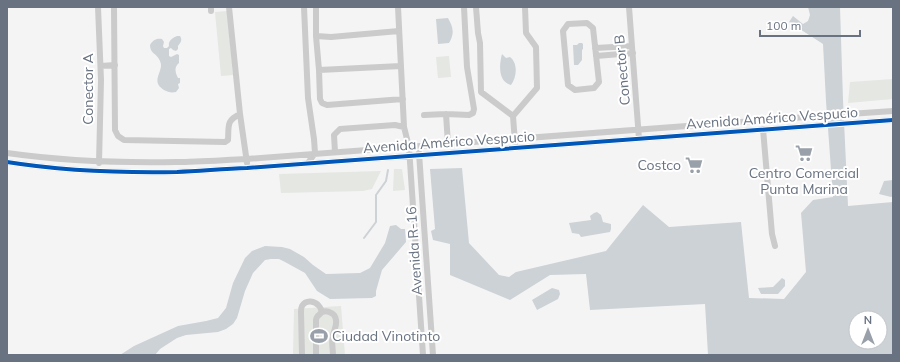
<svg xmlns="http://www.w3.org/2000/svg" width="900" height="362" viewBox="0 0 900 362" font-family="Mulish,sans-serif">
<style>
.green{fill:#e4e7e2}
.water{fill:#cdd2d6;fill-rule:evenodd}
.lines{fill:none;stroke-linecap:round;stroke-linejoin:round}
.stream{stroke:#cdd2d6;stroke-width:2}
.minor{stroke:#cbcbcc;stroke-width:6}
.cycleway-casing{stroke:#fff;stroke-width:6}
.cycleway{stroke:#0057b8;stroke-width:4}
.labels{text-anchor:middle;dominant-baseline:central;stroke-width:4;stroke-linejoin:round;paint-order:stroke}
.street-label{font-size:14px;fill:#687280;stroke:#fff}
.poi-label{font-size:14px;fill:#687280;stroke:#fff;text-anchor:end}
</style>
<rect width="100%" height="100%" fill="#f4f4f4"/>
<path class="green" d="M227 11 233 75 221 76 215 12Z
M449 56 451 77 438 78 436 57Z
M893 79V99L848 103 850 82Z
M394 169H402L405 190 393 191Z
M381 171 372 189 363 191 281 193 279 174Z
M341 306 345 355H293L294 309Z"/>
<path class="water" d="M808 7H840L843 100 848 206 893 202V355H708L705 304 590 310 586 274 550 275 510 300 450 275V244L433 240 431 231 435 229 430 169 462 168 469 243 499 275 509 277 516 272 606 251 643 205 669 227 741 222 749 298 784 299 806 272 801 213 813 200 833 197 826 101 823 44 789 22 793 16 803 24 808 21 810 15ZM856 318H880V342H856Z
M448 18C453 27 455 33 449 43L438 44 436 19Z
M177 36H180C183 41 180 43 178 46V49L176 51 173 50 171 48 169 49V56L171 57 177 54 179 55V63C174 67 175 72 178 78H180V83L178 84 179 88 176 92C171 93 168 92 164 90 149 81 165 71 160 61 157 53 150 54 150 45 153 40 156 38 162 39L164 42 163 46 164 48H167L169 46C168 41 172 38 177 36Z
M579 43H582L583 44V49L582 50V60L578 65H574L573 45H577Z
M502 54 506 58 510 57C518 63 517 77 511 85 498 82 499 65 502 54Z
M893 180V196L891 197 879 194 884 181Z
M597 212 601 215 603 222 611 224V229L610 232 581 237 579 234 572 233 569 223 591 220 590 216 594 213Z
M396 225 401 229H405L406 242 382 270 376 291V296L372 298 330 299 317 291 305 273 285 262 279 259H271L265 260 253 273 245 291 237 318 233 324 226 329 218 332 186 335 177 338 160 349 155 355H120L134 346 178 326 206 321 218 318 226 308 233 283 245 258 252 251 265 246 282 247 290 249 304 257 313 265 326 274 360 273 370 268 385 243 390 226Z
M782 278 785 280V286L778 294H761L758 288 773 287Z
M552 288 559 290 560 294 558 299 537 310 532 300Z"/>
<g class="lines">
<path class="stream" d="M364 238 376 222V195L386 181 388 170"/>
<path class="minor" d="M98 7 101 80 99 163
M114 7 115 130 118 136 124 140 225 142 228 140C229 125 226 121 240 114
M211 7V11
M229 7 240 114 247 163
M304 7 308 98 314 139 315 153 308 163
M316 7V36L331 37 399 31
M398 7 404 127 409 147 423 355
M476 7 478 33 480 43 481 92 513 116
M629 7 639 139
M587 23 593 28 599 82 594 88 575 90 568 85 563 31 568 24Z
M316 36 319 70
M595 48 632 46
M596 56 633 53
M101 66 115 65
M401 66 319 70 320 99 322 103 327 105 403 99
M446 114 448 144
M424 115 446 114 469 115 473 113 474 109 467 67 464 7
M763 129 772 234 775 246
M515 143 513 116 537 88 536 47 526 33 525 7
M335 152 334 135 340 129 395 125 404 127
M7 153C63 161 119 163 176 162 199 162 223 160 246 159L820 116 893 111
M419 153 433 355
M7 162C63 171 120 173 177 172 200 171 223 169 247 168L893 120
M302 355 301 312C301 310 301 308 302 306 306 299 315 301 319 306 321 308 321 310 322 312
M316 355V320C316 319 317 316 319 315 324 308 335 312 336 320 337 326 334 330 333 335 331 341 333 349 333 355"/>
<g class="cycleway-casing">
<path id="cycleway" d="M7 162C63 171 120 173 177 172 200 171 223 169 247 168L893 120"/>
</g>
<use href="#cycleway" class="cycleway"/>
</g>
<defs>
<g id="supermarket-bare" transform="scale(1.38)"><path d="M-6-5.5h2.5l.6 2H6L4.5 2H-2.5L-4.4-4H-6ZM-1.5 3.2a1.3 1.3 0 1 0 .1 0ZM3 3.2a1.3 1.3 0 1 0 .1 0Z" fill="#99a0a9" stroke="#fff" stroke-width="2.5" paint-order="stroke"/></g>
<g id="stadium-bare" transform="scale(1.38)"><path d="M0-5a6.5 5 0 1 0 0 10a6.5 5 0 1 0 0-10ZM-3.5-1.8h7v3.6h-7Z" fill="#99a0a9" stroke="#fff" stroke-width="2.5" paint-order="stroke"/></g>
</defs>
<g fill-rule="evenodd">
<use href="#supermarket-bare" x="804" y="153"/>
<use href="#supermarket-bare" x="694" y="165"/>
<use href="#stadium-bare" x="319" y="336"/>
</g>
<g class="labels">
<g class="street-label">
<text transform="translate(622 70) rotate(-95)">Conector B</text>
<text transform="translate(88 89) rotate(-90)">Conector A</text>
<text transform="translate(772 118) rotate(-4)">Avenida Américo Vespucio</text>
<text transform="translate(449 142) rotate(-4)">Avenida Américo Vespucio</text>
<text transform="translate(414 251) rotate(-94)">Avenida R-16</text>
</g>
<g class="poi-label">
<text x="681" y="165">Costco</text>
<text x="804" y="173" text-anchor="middle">Centro Comercial<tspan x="804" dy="16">Punta Marina</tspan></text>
<text x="332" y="336" text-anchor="start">Ciudad Vinotinto</text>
</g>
</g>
<rect width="900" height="362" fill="none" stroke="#687280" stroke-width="16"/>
<g transform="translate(868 330)"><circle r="19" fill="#ffffff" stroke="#c3c7cc"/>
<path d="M0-3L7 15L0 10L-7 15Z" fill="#99a0a9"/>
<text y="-6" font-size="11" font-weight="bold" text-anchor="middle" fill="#687280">N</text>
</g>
<path d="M760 30v6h100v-6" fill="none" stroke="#687280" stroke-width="2"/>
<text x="766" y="30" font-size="12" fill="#687280" stroke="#ffffff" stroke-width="3" paint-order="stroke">100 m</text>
</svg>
